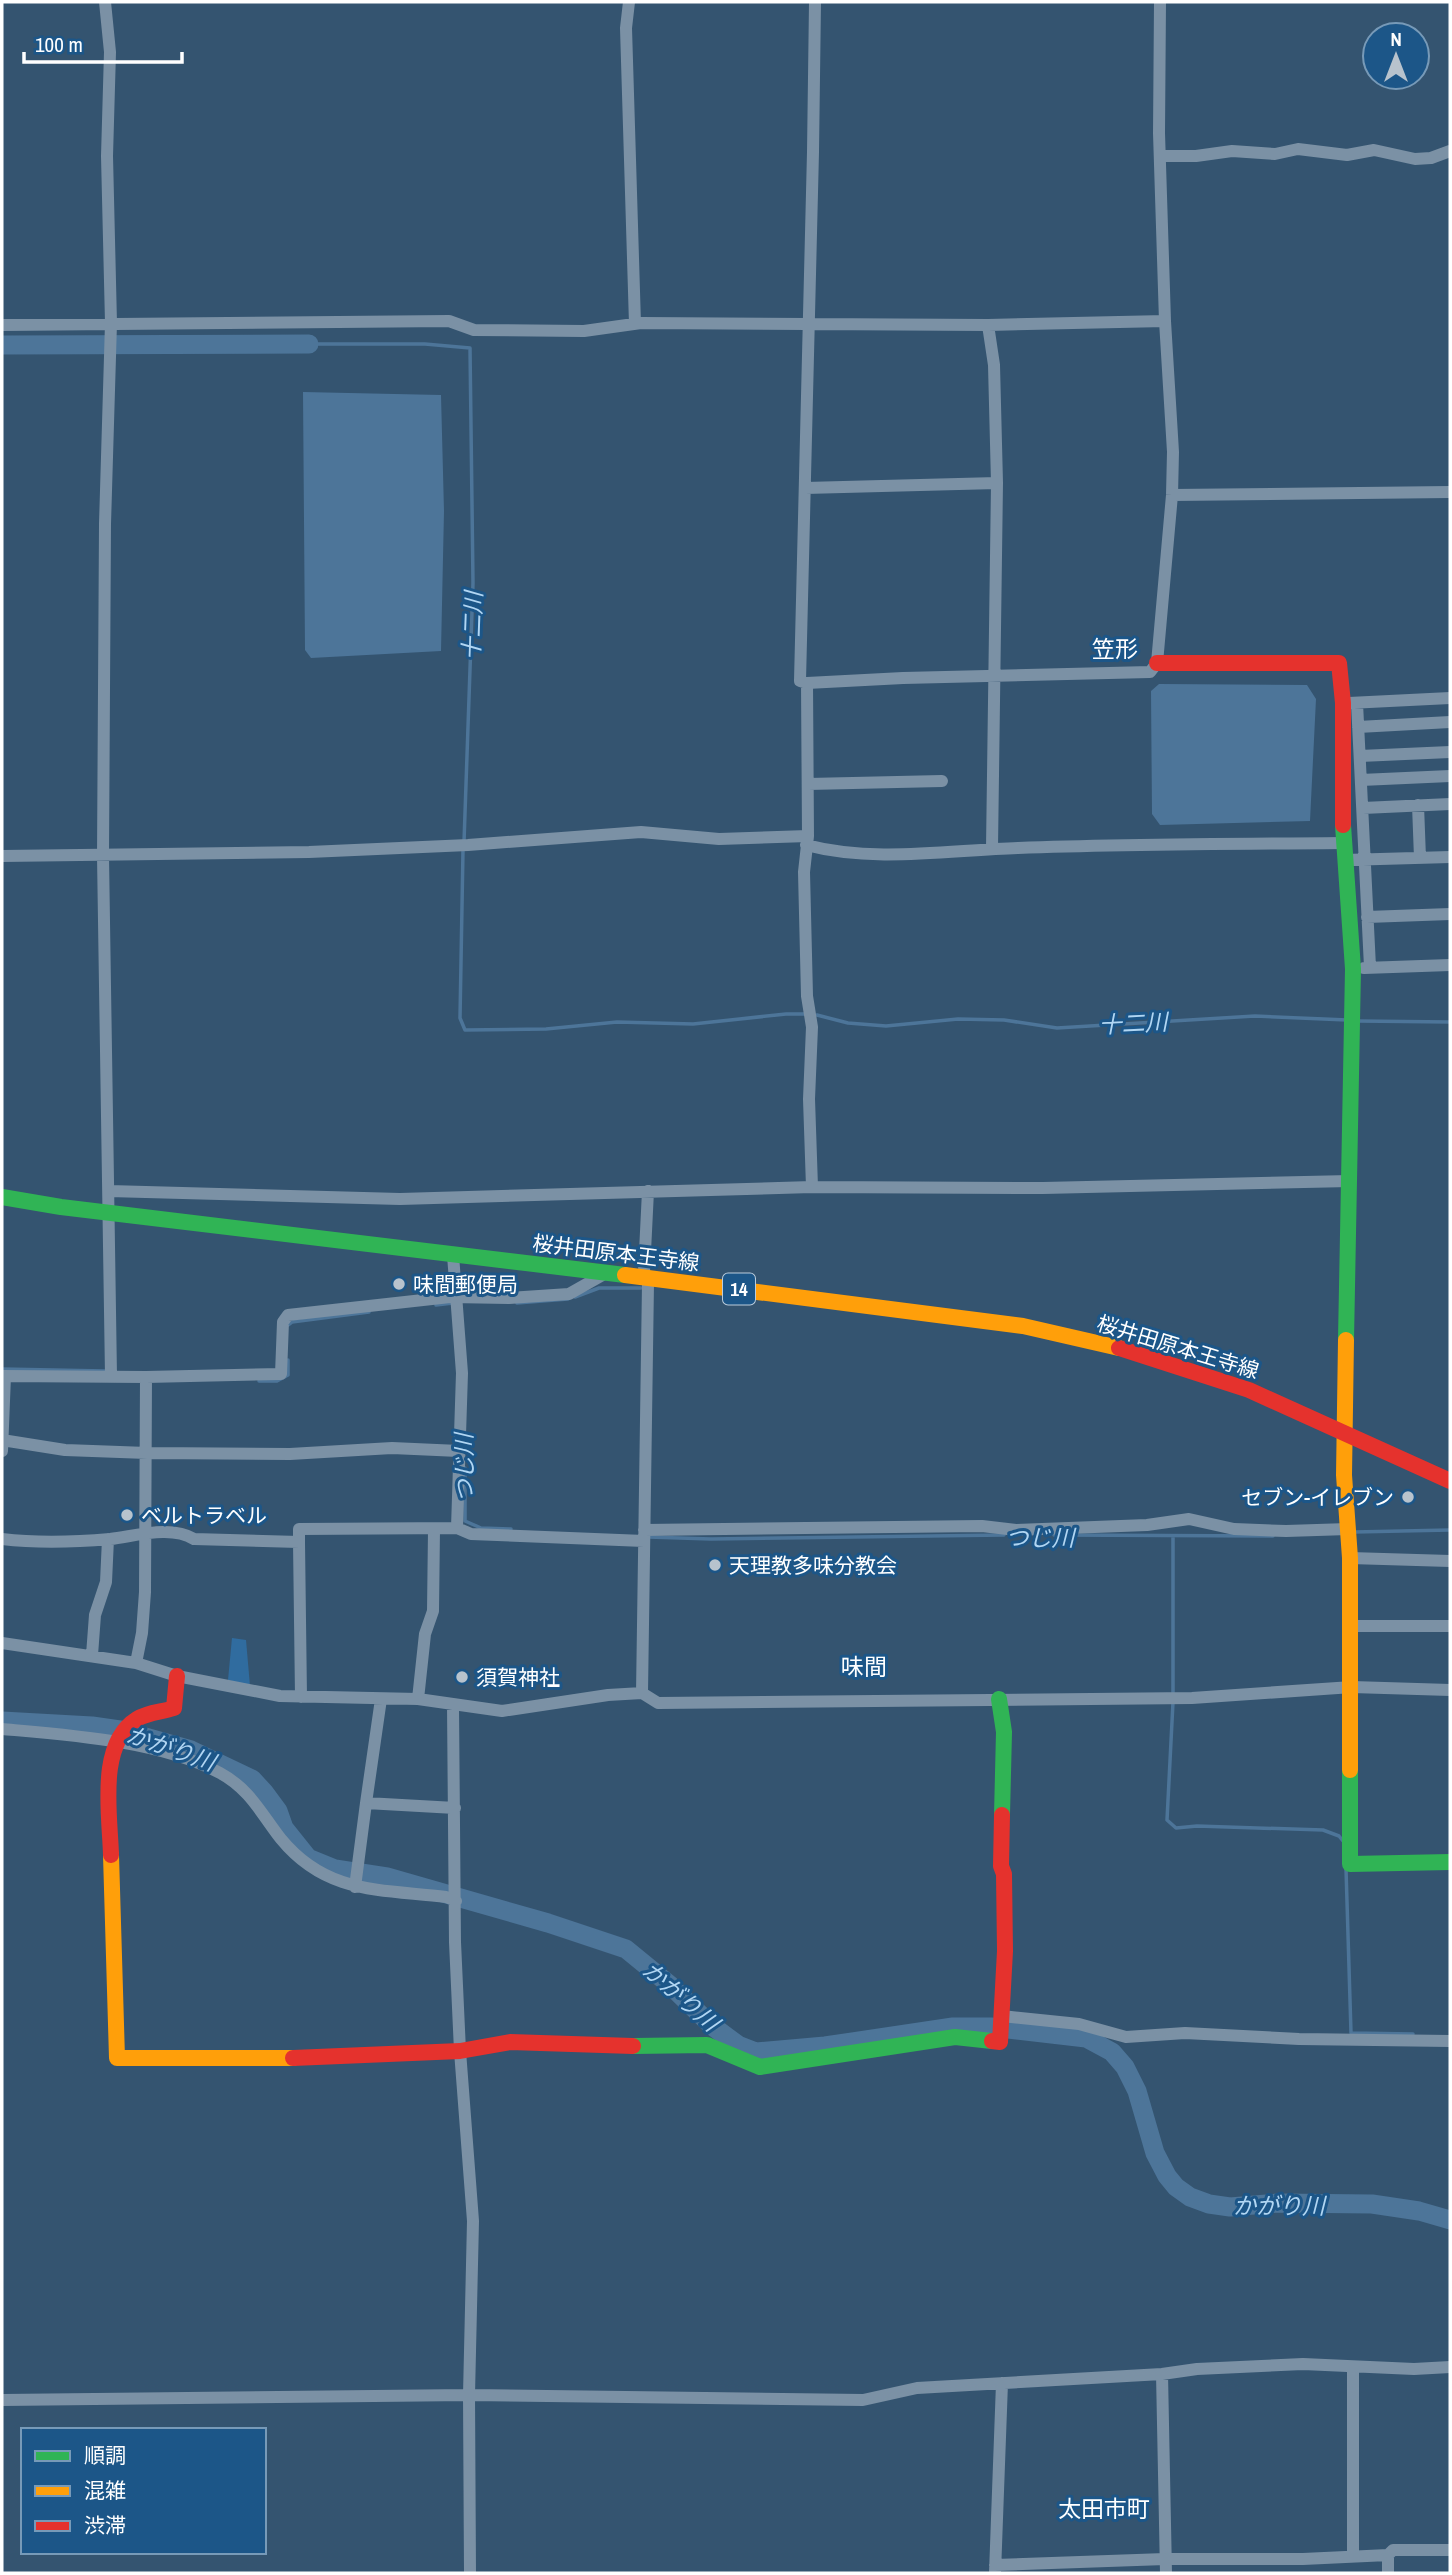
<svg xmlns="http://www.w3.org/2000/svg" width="1452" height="2575" viewBox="0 0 1452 2575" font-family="'Archivo Narrow','Noto Sans JP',sans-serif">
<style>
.green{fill:#306c9f}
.water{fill:#4d7599}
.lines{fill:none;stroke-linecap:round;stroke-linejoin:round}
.stream{stroke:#4d7599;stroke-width:3.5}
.river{stroke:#4d7599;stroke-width:19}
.street{stroke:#7b91a5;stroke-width:12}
.fast{stroke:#30b455;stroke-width:16}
.slow{stroke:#ff9f0a;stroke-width:16}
.jam{stroke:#e5322d;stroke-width:16}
.poi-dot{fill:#b8c3cd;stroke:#1c5688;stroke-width:2.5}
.labels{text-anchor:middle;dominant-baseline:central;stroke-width:6;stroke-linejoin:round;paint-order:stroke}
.shield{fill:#1c5688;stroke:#bbccdb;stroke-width:2}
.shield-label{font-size:19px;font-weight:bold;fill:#fff}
.street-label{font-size:21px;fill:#fff;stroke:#1c5688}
.poi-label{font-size:21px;fill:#fff;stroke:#1c5688;text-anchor:start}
.water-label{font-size:23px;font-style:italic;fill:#b1d6f3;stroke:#1c5688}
.neighbourhood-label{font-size:23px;fill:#fff;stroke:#1c5688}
</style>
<rect width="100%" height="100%" fill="#345470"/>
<path class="green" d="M232 1638 246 1640 250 1686 228 1680Z"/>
<path class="water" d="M303 392 441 395 444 511 441 651 311 658 305 650Z
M1159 684 1307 685 1316 699 1310 821 1160 825 1152 814 1151 691Z"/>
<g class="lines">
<path class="stream" d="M309 344H425L470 348 473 583 464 842
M463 850 460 1018 465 1030 546 1029 617 1022 693 1024 786 1014H806
M817 1015 848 1023 886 1026 958 1019 1004 1020 1057 1028 1255 1016 1347 1020
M1358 1021 1450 1022
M575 1297 599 1288H641
M517 1303 568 1299
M436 1305 453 1303
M288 1325 292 1322 369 1312
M2 1369 105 1371
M259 1381H277L288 1375V1360
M465 1468V1521L481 1528 511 1529
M1354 1532 1450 1530
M1054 1535 1273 1536
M648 1537 711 1539 1004 1535
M1173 1694V1537
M1173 1702 1167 1820 1176 1828 1197 1826 1323 1830 1339 1836 1343 1841
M1346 1869 1351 2033 1413 2034"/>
<path class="river" d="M2 345 309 344
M2 1721 92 1726 120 1730 191 1750 252 1779 264 1792 278 1811 284 1828 308 1858 335 1869 387 1877 548 1923 626 1949 670 1985 711 2025 738 2045 756 2052 825 2046 953 2027H991L1086 2038 1112 2052 1125 2067 1137 2091 1155 2153 1167 2176 1176 2187 1190 2197 1209 2204 1230 2207 1278 2203 1372 2204 1419 2211 1450 2220"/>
<path class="street" d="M105 2 110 52 107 156 111 323 105 524 103 856 111 1376
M629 2 626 28 635 324
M1161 156H1196L1232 151 1275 154 1298 149 1347 155 1374 150 1415 159 1431 158 1450 151
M2 325 449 321 474 330 584 331 641 323 988 325 1165 321
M988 325 994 365 997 483
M805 488 997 483 992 848
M1172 495 1450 492
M807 683 903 678 1150 672 1157 663 1172 495 1173 452 1165 321 1159 133 1160 2
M1349 703 1450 698
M1357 703 1370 967
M1358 727 1450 722
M1360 756 1450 752
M1361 780 1450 776
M808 784 942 781
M1418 805 1420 858
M1363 808 1450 804
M806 845C874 863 949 850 1018 848 1127 844 1235 844 1343 843
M2 856 309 852 468 845 641 832 719 839 808 836
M1345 860 1450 857
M1367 917 1450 914
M1364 968 1450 965
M812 1187 809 1099 812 1027 807 996 804 872 808 836 807 683 800 681 813 152 815 2
M109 1191 400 1199 812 1187 1043 1188 1350 1181
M453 1255 462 1373 457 1528
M2 1376 146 1377 281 1374 283 1322 288 1315 450 1297 509 1298 569 1294 606 1273
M2 1440 65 1450 147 1453 290 1454 392 1448 459 1451
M2 1451 5 1376
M644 1530 982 1526 1016 1530 1147 1525 1189 1519 1234 1529 1286 1531 1348 1529
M2 1539C36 1543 75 1542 110 1539 136 1536 171 1525 194 1539L299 1542V1529L457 1528 471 1534 644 1541
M299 1542 301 1697
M1350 1558 1450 1561
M1351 1626H1450
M2 1643 136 1663 177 1676 280 1696 418 1699 502 1711 608 1695 642 1693 658 1703 1192 1698 1352 1687 1450 1690
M92 1655 95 1615 106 1582 108 1539
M136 1663 142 1633 145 1592 146 1377
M642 1693 648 1283 644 1272 648 1191
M381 1699 366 1803 455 1808
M418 1699 425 1634 433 1611 434 1530
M453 1705 455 1942 460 2051 473 2221 469 2395 470 2573
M2 1729C70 1735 160 1741 220 1773 250 1789 262 1815 281 1839 327 1895 382 1889 446 1897L456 1901
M355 1887 366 1803
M1002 2016 1079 2024 1126 2037 1185 2033 1299 2039 1450 2041
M1162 2374 1166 2573
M2 2400 469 2395 863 2400 917 2388 1162 2374 1197 2369 1303 2364 1414 2369 1450 2367
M1353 2556V2367
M995 2565 1165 2559H1303L1388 2555 1393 2550H1450
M995 2573 1002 2383
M1388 2573V2555"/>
<path class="fast" d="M1343 825 1353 969 1346 1340
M2 1197 61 1207 625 1275
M999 1699 1004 1732 1002 1815
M1350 1770V1864L1450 1862
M633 2046 707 2045 760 2067 955 2037 992 2041"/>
<path class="slow" d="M625 1275 1023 1326 1119 1348
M1346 1340 1344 1475 1350 1558V1770
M111 1855 117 2058H293"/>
<path class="jam" d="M1157 663H1339L1343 703V825
M1119 1348 1249 1390 1450 1481
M111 1855C110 1815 97 1744 137 1719 148 1712 162 1712 174 1708L177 1676
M992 2041 1000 2042 1005 1951 1004 1874 1001 1866 1002 1815
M293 2058 460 2051 510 2042 633 2046"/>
</g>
<g class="poi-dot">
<circle cx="399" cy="1284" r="7"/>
<circle cx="1408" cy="1497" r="7"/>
<circle cx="127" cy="1515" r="7"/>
<circle cx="715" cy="1565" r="7"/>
<circle cx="462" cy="1677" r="7"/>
</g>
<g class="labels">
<rect class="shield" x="723" y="1273.5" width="32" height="31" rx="5"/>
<g class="shield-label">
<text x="739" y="1289">14</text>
</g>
<g class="street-label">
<text transform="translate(616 1253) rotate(7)">桜井田原本王寺線</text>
<text transform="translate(1178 1347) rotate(17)">桜井田原本王寺線</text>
</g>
<g class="poi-label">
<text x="413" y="1284">味間郵便局</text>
<text x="1394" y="1497" text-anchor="end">セブン-イレブン</text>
<text x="141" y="1515">ベルトラベル</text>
<text x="729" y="1565">天理教多味分教会</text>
<text x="476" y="1677">須賀神社</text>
</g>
<g class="water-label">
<text transform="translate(472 626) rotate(-88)">十二川</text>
<text transform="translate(1133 1023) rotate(-3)">十二川</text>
<text transform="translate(464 1468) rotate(-91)">つじ川</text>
<text x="1040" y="1537">つじ川</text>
<text transform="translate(171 1748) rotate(19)">かがり川</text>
<text transform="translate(681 1996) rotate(41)">かがり川</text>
<text x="1279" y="2205">かがり川</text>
</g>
<g class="neighbourhood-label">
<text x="1115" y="648">笠形</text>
<text x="864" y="1666">味間</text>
<text x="1104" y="2508">太田市町</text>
</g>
</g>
<rect width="1452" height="2575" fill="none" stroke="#ffffff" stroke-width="7"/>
<rect x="21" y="2428" width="245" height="126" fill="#1c5688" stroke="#779ab8" stroke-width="2"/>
<rect x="35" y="2451" width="35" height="10" fill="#30b455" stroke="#779ab8" stroke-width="2"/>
<text x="84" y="2463" font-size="21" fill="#ffffff">順調</text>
<rect x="35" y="2486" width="35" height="10" fill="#ff9f0a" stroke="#779ab8" stroke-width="2"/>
<text x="84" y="2498" font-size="21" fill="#ffffff">混雑</text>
<rect x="35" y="2521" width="35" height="10" fill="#e5322d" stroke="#779ab8" stroke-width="2"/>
<text x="84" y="2533" font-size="21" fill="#ffffff">渋滞</text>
<g transform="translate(1396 56)"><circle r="33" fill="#1c5688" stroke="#779ab8" stroke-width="2"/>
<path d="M0-5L12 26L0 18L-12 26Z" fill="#b8c3cd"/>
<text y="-10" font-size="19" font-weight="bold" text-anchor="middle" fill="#ffffff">N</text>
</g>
<path d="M24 52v10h158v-10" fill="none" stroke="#ffffff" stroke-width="3.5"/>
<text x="35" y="52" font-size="21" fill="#ffffff" stroke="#1c5688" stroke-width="5" paint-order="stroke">100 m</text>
</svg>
